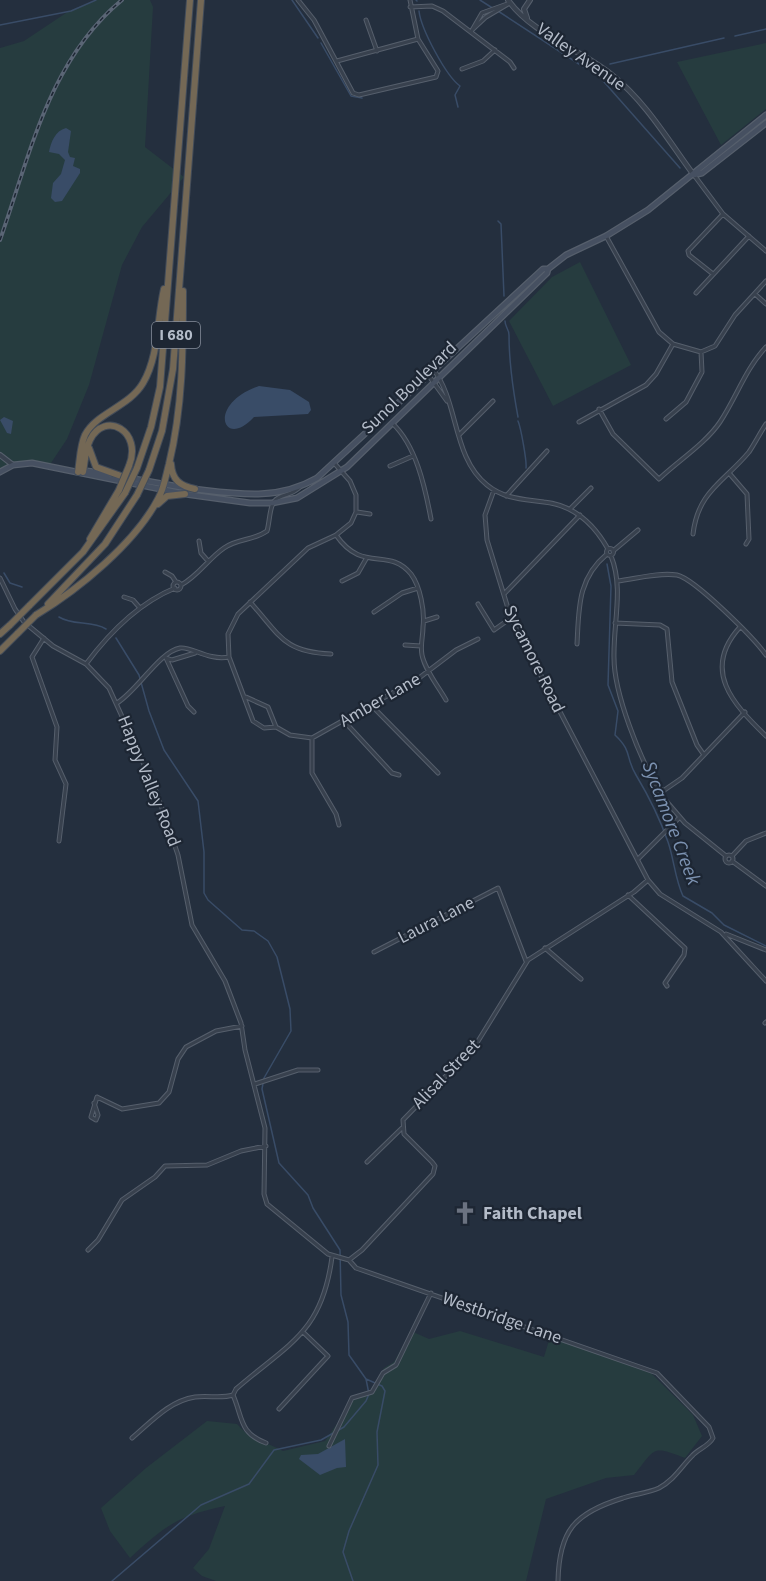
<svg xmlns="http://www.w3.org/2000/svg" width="766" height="1581" viewBox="0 0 766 1581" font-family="'Source Sans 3',sans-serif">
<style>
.green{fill:#263c3f}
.water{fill:#394c67}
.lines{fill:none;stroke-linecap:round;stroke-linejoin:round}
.stream{stroke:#394c67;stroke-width:1.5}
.minor-casing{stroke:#565f6c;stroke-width:5}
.tertiary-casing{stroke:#565f6c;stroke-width:6}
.secondary-casing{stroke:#565f6c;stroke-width:7}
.motorway-casing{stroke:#434c59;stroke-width:8}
.minor{stroke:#38414e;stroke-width:3}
.tertiary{stroke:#38414e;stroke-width:4}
.secondary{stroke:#465061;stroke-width:4.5}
.motorway{stroke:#746855;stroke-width:6}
.rail-casing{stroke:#5a6575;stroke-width:4}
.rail{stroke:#1d2633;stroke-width:1.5;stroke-dasharray:4.5;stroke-linecap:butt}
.motorway-bridge-casing{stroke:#434c59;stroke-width:8;stroke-linecap:butt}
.motorway-bridge{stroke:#746855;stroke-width:6}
.labels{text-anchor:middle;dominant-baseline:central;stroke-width:4.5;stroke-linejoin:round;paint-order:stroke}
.shield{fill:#1d2633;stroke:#878f9c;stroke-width:1.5}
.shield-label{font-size:16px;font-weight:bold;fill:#b4bcc9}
.street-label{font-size:18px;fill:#b4bcc9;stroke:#1d2633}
.poi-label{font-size:18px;font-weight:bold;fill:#b4bcc9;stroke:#1d2633;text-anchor:start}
.water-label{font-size:20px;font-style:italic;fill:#7c92b1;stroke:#1d2633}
</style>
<rect width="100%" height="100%" fill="#242f3e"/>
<path class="green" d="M96 0H150L153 7 145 147 184 177 142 227 122 265 89 385 67 439 49 466H16L0 474V48L24 41 69 11Z
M766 43V109L721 145 677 62Z
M580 262 631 365 553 406 509 321 552 277Z
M411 1331 429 1339 460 1331 544 1357 550 1337 651 1373 693 1415 702 1436 685 1458C651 1445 656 1448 634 1475L606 1478 546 1499 526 1581H216L202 1576 193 1568 209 1549 225 1506C177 1516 165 1526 130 1558L110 1531 101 1508 146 1468 207 1421 237 1424C253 1442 262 1440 283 1451L325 1441 343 1415 351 1397 370 1391 384 1368 394 1362Z"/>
<path class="water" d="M66 128 71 131 68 152 70 157 75 158 73 166 80 169V173L62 201 55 202 51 198 53 183 61 174 65 160 59 154 49 152C51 142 55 131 66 128Z
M259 386 290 390 309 402 311 410 308 414 254 417C223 451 206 404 259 386Z
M4 417 13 421 11 434 7 433 0 420Z
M345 1439 346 1467 337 1468 320 1475 299 1459 301 1455 318 1454Z"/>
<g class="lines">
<path class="stream" d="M292 0 318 38
M416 0 417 1
M480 0 494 9
M419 11C421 29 446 76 460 86L455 95 458 107
M498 11 585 68
M0 25 71 11 96 0
M735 36 766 29
M321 43 351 96 362 98
M610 64 724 38
M597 74 680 168
M498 221 501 224 504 296
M505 321C505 327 509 329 509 335 509 361 513 390 518 417
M518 421C521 428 527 462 526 468
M607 564 611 586 608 685 618 711 615 735C633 752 625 757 636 775 648 795 660 819 668 842 674 859 675 879 683 896L712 913 724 925 766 946
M4 573 10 583 22 587
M59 617C73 626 92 620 106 629
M116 638 139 675 149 711 164 750 198 801 204 852V893L208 900 242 930 254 931 268 941 277 957 290 1009 291 1031 264 1078 262 1089 279 1163 308 1195 313 1208 340 1250 341 1295 348 1322 349 1355 366 1379 382 1386 385 1391 377 1432 378 1465 349 1531 343 1552 353 1581
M112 1581 201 1505 249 1484 274 1450 321 1440 344 1427 366 1401 369 1394 366 1379"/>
<g class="minor-casing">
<path id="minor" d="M298 0 314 20 353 93 359 95 436 77 438 71 418 39 410 0
M410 7 432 6 443 11 510 62 514 68
M366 20 377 51
M471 31 486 17 508 4
M471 32 482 13 510 3
M337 61 418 39
M462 69 483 61 495 50
M694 175 723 214 766 251
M606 236 659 332 673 344 701 352 715 346 735 315 766 281
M713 274 689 255 688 251 723 214
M696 293 749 236
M755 294 766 304
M433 369C459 402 452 457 487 485 504 499 523 499 544 502 573 505 594 524 608 549
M429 376 447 401
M599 409 613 434 659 479C678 461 706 443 720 422 736 398 746 368 766 347
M666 419 686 402 702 372 701 352
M579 422 646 385 656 374 673 344
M392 423C416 445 425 487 431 519
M459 435 493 401
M335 464 350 481 356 495V512L351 523 336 535 308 548 238 614 228 634 229 657 253 721 264 728 276 727 290 735 312 738 419 678 456 650 478 639
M390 466 413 456
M729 473 747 494 749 539 746 544
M494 490 485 515 487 540 511 618 648 880 660 894 721 932 766 981
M506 496 547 451
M570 509 591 488
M357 512 370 514
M693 534C698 491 724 482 749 452 755 443 760 433 766 424
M336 535C363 574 388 546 411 574 420 586 425 611 423 627 423 637 420 645 422 655 425 670 438 686 446 700
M199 541 201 553 208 561
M606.5 552a3.5 3.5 0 1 1 7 0a3.5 3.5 0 1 1-7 0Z
M613 551 638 530
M611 556C624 588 613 624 614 658 614 694 640 758 658 789
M165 572 172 576 176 582
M0 578 15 609 24 622 53 646 86 664 109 688 156 791 178 855 192 925 225 981 241 1023 245 1050 265 1128 264 1194 267 1204 328 1254 349 1260
M342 581 358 573 366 559
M617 581C635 579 659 572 677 575 695 579 754 638 766 655
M173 586a4 4 0 1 1 8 0a4 4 0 1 1-8 0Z
M181 585C198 576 208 559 224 548 238 538 253 541 267 531 270 522 269 502 278 498 287 493 292 495 300 487
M504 594 580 515
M124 597 133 600 140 608
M250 602C280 635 283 652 331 654
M478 604 494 630 511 618
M374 612 402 593 418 588
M424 621 437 617
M615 623 660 625 667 629 672 682 697 745 704 755
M740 627C701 670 733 704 766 736
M44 638 32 657 57 727 55 760 66 784 59 841
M577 644C579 609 577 579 607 554
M405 645 421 646
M166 658 188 706 194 712
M166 658 172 660 195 653
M86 664C109 633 139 603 175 588
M246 697 268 707 276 727
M117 703C138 690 159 652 180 648 191 646 208 661 229 657
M371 705 438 773
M344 721 392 773 399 775
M312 738V773L336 814 339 825
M657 792a3 3 0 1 1 6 0a3 3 0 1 1-6 0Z
M663 791 682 778 745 712
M661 795 685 823 726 856
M725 859a4 4 0 1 1 8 0a4 4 0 1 1-8 0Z
M732 856 746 841 766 833
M638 859 679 818
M732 861 766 886
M628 895 685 948 684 955 665 983 667 986
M726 934 766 950
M545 948 581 979
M374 952 498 888 526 961
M765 1023 766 1022
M255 1084 298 1070H318
M94 1103 98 1115 96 1120 91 1117 97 1097 122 1109 159 1103 169 1092 178 1059 186 1047 216 1031 242 1026
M367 1162 402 1128
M88 1250 98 1240 122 1200 155 1177 165 1166 207 1165 241 1151 266 1146
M349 1260 356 1268 657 1373 709 1427 713 1438C709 1446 698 1449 692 1456 681 1467 674 1480 659 1488 648 1493 635 1494 623 1498 574 1513 559 1531 558 1581
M349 1260 362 1250 433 1174 435 1166 432 1162 404 1134 403 1120 475 1046 528 960 634 892 648 880
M233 1395 236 1389C289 1343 322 1333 332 1257
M233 1395C243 1418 239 1433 266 1443
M279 1409 328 1356 304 1333
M132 1438C151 1422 169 1401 195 1397 209 1395 220 1399 233 1395
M329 1446 352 1398 372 1392 383 1373 396 1365 431 1293"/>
</g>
<g class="tertiary-casing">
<path id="tertiary" d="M508 0C532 34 580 49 612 75 645 101 668 140 693 174
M527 18 524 9 530 0
M0 455 13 465"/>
</g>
<g class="secondary-casing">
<path id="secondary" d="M694 175 702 173 766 123
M0 472 13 465 32 463 185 494 250 503H272L297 498 347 467 547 273 548 269
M83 472 87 471 109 474
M129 478 186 488
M194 489C238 494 277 501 317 478L543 269H548L566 255 606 236 648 210 766 115"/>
</g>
<g class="motorway-casing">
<path id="motorway" d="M89 448 96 467 121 476
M171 464C172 480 180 486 195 489
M137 468 151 427 160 387 190 0
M149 470 162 431 173 369 201 0
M78 472C80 460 80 446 85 435 96 413 129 407 143 383 159 356 157 319 164 289
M83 472C85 462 85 450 90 440 105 410 143 431 129 466
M158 504 167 496 185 494
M90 539 119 490
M48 604 105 544 137 495
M29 606 83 552 125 493
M36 615C79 589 135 543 158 499 164 489 166 475 169 464 183 406 183 350 183 291
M0 634 10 625
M0 651 18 633"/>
</g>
<use href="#minor" class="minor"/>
<use href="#tertiary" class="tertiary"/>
<use href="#secondary" class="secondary"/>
<use href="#motorway" class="motorway"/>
<g class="rail-casing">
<path id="rail" d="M0 240C30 155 49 60 122 0"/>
</g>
<use href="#rail" class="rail"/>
<g class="motorway-bridge-casing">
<path id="motorway-bridge" d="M119 490 129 466
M125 493 137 468
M137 495 149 470
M10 625 29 606
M18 633 36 615"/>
</g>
<use href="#motorway-bridge" class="motorway-bridge"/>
</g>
<defs>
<g id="church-bare" transform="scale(1.8)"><path d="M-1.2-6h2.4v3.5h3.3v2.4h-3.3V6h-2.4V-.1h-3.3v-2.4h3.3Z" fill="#6b7280" stroke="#1d2633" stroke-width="2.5" paint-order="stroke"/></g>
</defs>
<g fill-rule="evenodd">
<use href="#church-bare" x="465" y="1213"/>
</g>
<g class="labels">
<rect class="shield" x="152" y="322" width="48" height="26" rx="4.5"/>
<g class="shield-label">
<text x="176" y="335">I 680</text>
</g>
<g class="street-label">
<text transform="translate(581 57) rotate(35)">Valley Avenue</text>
<text transform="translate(409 388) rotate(-44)">Sunol Boulevard</text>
<text transform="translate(534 659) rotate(64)">Sycamore Road</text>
<text transform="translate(380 700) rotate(-30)">Amber Lane</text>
<text transform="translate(149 781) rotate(68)">Happy Valley Road</text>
<text transform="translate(436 920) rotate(-27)">Laura Lane</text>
<text transform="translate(446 1074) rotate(-46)">Alisal Street</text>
<text transform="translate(502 1318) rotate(19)">Westbridge Lane</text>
</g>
<g class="poi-label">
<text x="483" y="1213">Faith Chapel</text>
</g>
<g class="water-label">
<text transform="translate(671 823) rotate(69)">Sycamore Creek</text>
</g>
</g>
</svg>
